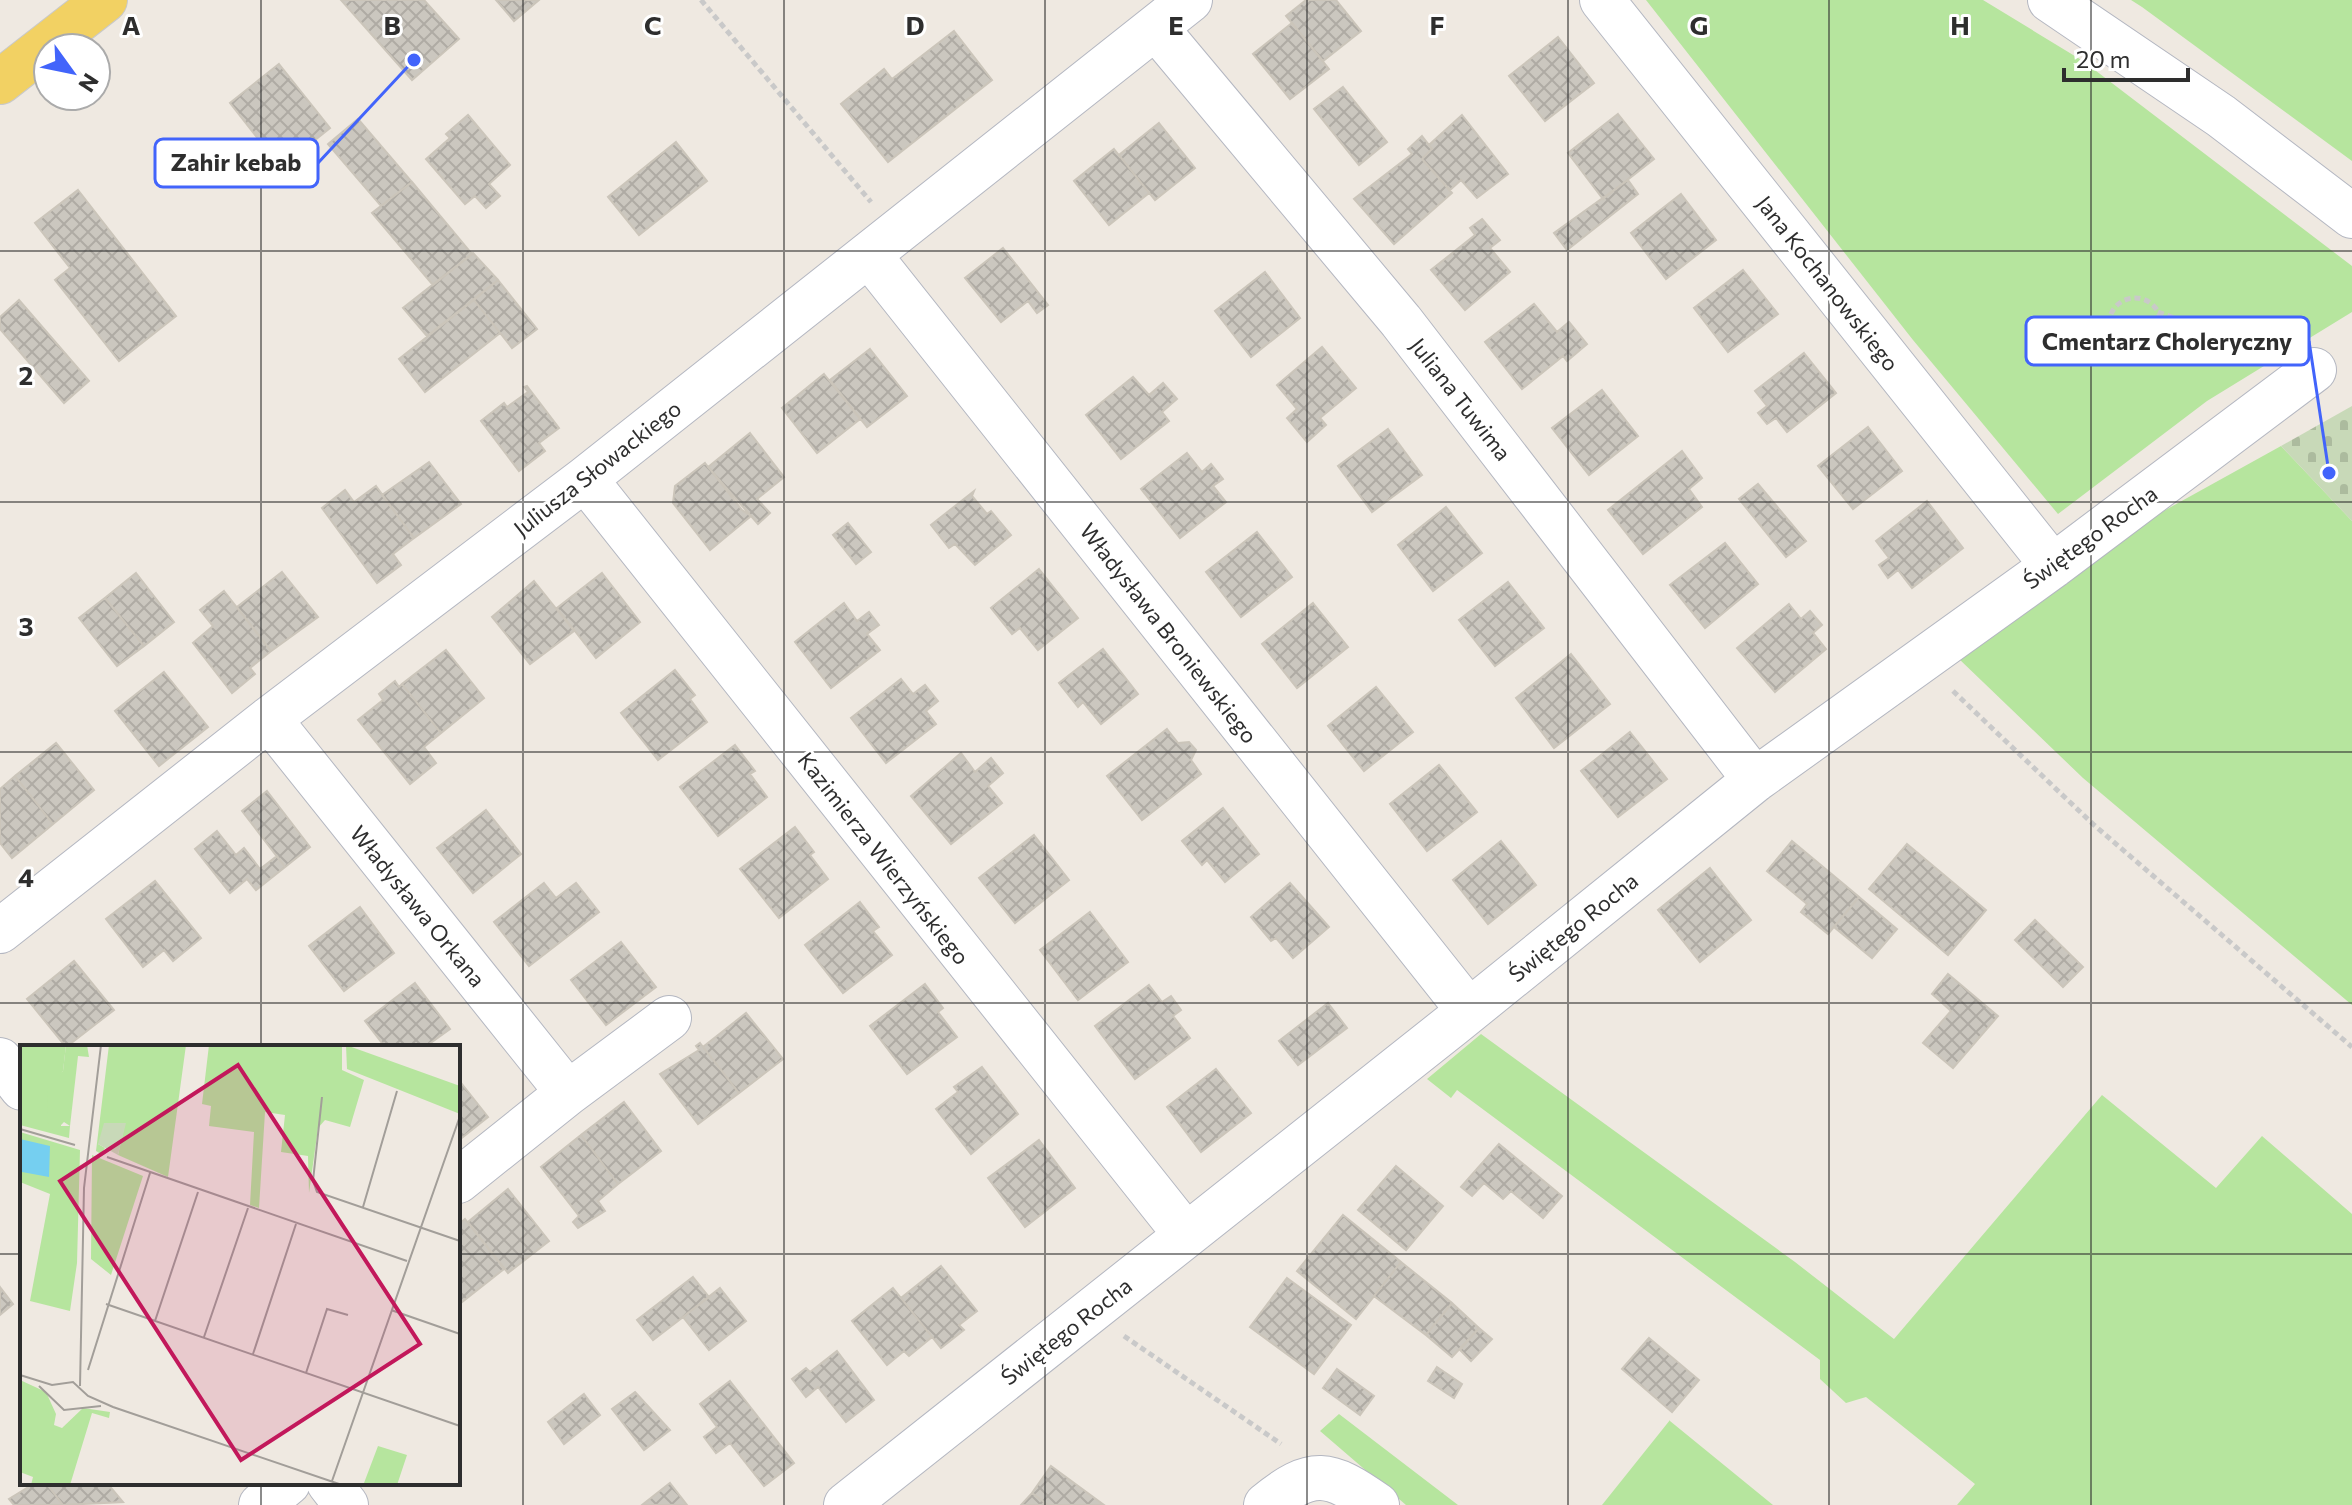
<svg xmlns="http://www.w3.org/2000/svg" width="2352" height="1505" viewBox="0 0 2352 1505" font-family="Commissioner,sans-serif">
<style>
.grass{fill:#b6e59e}
.cemetery{fill:url(#cemetery-stones)}
.building{fill:url(#building-cross-hatch);stroke:#cbc5ba;stroke-width:2}
.lines{fill:none;stroke-linecap:round;stroke-linejoin:round}
.minor-casing{stroke:#b4b7c1;stroke-width:46}
.secondary-casing{stroke:#b4b7c1;stroke-width:46}
.primary-casing{stroke:#c9c9c9;stroke-width:46}
.path{stroke:#c9c9c9;stroke-width:5;stroke-dasharray:6 4;stroke-linecap:butt}
.minor{stroke:#fff;stroke-width:44}
.secondary{stroke:#fff;stroke-width:44}
.primary{stroke:#f2d163;stroke-width:44}
.grid{fill:none;stroke:#2e2e2e;stroke-width:2;stroke-opacity:0.55}
.labels{text-anchor:middle;dominant-baseline:central;stroke-width:6;stroke-linejoin:round;paint-order:stroke}
.street-label{font-size:22px;fill:#2e2e2e;stroke:#fff}
.inset-road{fill:none;stroke:#a29e99;stroke-width:2}
.view{fill:#c2185b;fill-opacity:0.15;stroke:#c2185b;stroke-width:4}
.inset-edge{fill:none;stroke:#2e2e2e;stroke-width:4}
.grid-label{font-size:26px;text-anchor:middle;font-weight:bold;fill:#2e2e2e;stroke:#fff;stroke-width:6;stroke-linejoin:round;paint-order:stroke}
.leader{fill:none;stroke:#4264fb;stroke-width:3}
.callout-dot{fill:#4264fb;stroke:#fff;stroke-width:3}
.callout{fill:#fff;stroke:#4264fb;stroke-width:3}
.callout-label{font-size:24px;text-anchor:middle;font-weight:bold;fill:#2e2e2e}
</style>
<defs>
<pattern id="cemetery-stones" width="16" height="16" patternUnits="userSpaceOnUse" patternTransform="scale(2)"><rect width="16" height="16" fill="#c8d9b8"/><path d="M2 7V4a2 2 0 0 1 4 0v3zM10 15v-3a2 2 0 0 1 4 0v3z" fill="#acbb9e"/></pattern>
<pattern id="building-cross-hatch" width="8" height="8" patternUnits="userSpaceOnUse" patternTransform="scale(2)"><rect width="8" height="8" fill="#cbc7bf"/><path d="M0 0l8 8M0 8l8-8" fill="none" stroke="#afaba4"/></pattern>
</defs>
<rect width="100%" height="100%" fill="#efe9e1"/>
<path class="grass" d="M1646 0H1983L2083 61 2352 266V312L2207 401 2058 514 1913 340Z
M2131 0H2352V161L2142 7Z
M2281 446 2352 521V1005L2083 778 1958 658 2077 559Z
M1481 1034 1795 1262 1894 1339 2102 1095 2216 1188 2262 1136 2352 1214V1505H1957L1975 1484 1866 1397 1846 1403 1820 1379V1360L1457 1090 1451 1098 1427 1079Z
M1339 1414 1458 1505H1406L1320 1431Z
M1670 1420V1421L1773 1505H1602Z"/>
<path class="cemetery" d="M2352 406V521L2281 446Z"/>
<path class="building" d="M341 0H424L459 39 412 80Z
M496 0H539L514 21Z
M1306 0H1336L1361 31 1323 61 1286 16Z
M1292 23 1329 69 1290 99 1253 54Z
M954 31 992 80 888 162 841 104 884 69 892 79Z
M1558 37 1594 83 1545 121 1509 76Z
M279 64 330 128 300 152 290 138 270 154 230 103Z
M1343 87 1387 142 1359 165 1314 109Z
M1618 114 1654 159 1603 199 1568 153Z
M468 115 510 165 489 184 500 196 486 208 475 196 465 204 426 159 450 138 446 134Z
M1462 115 1508 174 1477 198 1461 180 1450 190 1422 159 1432 149 1429 145Z
M358 119 412 182 381 206 328 144Z
M1159 123 1195 168 1155 200 1119 155Z
M1422 136 1432 149 1422 159 1452 193 1394 244 1354 199 1412 154 1408 149Z
M676 142 707 181 639 235 608 197Z
M1114 149 1149 193 1109 225 1074 181Z
M1628 180 1638 194 1567 250 1554 233Z
M412 182 472 254 433 285 372 213Z
M78 190 176 316 119 361 55 280 70 268 35 223Z
M1681 194 1716 240 1666 279 1631 233Z
M1482 219 1500 240 1490 248 1510 272 1465 310 1431 270 1475 235 1470 228Z
M1003 248 1048 305 1037 313 1028 301 1001 322 965 278Z
M473 253 498 280 427 336 403 308Z
M1743 270 1778 314 1728 352 1694 308Z
M1265 272 1300 318 1251 357 1215 311Z
M498 280 537 329 512 348 474 300Z
M19 300 89 381 64 403 0 329V317Z
M474 300 500 333 425 392 399 359Z
M1534 304 1557 332 1569 322 1587 344 1567 361 1563 356 1522 389 1485 342Z
M1322 347 1356 388 1320 418 1326 425 1307 442 1287 418 1297 409 1277 385Z
M870 349 907 396 867 427 830 380Z
M1804 353 1836 393 1787 432 1776 418 1767 424 1758 413 1767 406 1755 391Z
M824 374 860 419 817 453 782 408Z
M1133 377 1149 395 1163 383 1177 399 1162 412 1169 421 1121 459 1086 415Z
M527 386 559 428 539 443 545 451 519 471 481 421 504 403 507 407 528 392 524 387Z
M1602 390 1638 436 1589 475 1552 428Z
M1868 427 1902 471 1853 509 1818 466Z
M1388 429 1422 475 1372 512 1338 466Z
M750 433 784 477 757 499 770 513 758 524 708 467Z
M1682 451 1702 478 1689 489 1702 507 1643 554 1608 510Z
M1187 453 1202 472 1211 464 1223 479 1213 486 1226 502 1180 538 1141 489Z
M429 462 461 504 414 538 382 495Z
M705 463 742 510 751 516 710 550 673 503 675 486Z
M1758 484 1806 541 1786 557 1739 499Z
M376 486 414 538 393 554 401 565 377 583 322 508 345 490 354 502Z
M974 491 972 496 987 514 991 511 1011 535 975 565 955 544 949 548 931 525Z
M1927 501 1963 548 1912 588 1898 570 1888 578 1879 565 1889 558 1876 541Z
M1446 507 1482 553 1433 591 1398 545Z
M848 523 871 552 856 564 833 535Z
M1257 532 1292 577 1241 617 1206 572Z
M1725 543 1758 584 1705 628 1670 585Z
M1039 569 1078 618 1038 650 1020 628 1012 634 991 608Z
M282 572 318 617 271 651 237 607Z
M136 573 174 622 144 646 105 598Z
M602 573 640 622 596 658 557 608Z
M534 581 574 631 530 664 492 617Z
M1508 582 1544 628 1495 666 1459 620Z
M224 591 271 651 250 668 255 674 232 693 193 643 213 626 200 610Z
M105 598 144 646 117 666 79 618Z
M844 603 857 621 869 612 879 625 867 634 880 650 831 688 795 642Z
M1313 603 1348 647 1297 688 1262 644Z
M1789 604 1801 619 1810 611 1822 625 1813 633 1826 649 1775 692 1737 648Z
M1103 649 1138 694 1101 724 1083 702 1078 707 1059 683Z
M446 650 484 698 441 733 402 684Z
M1571 654 1610 704 1554 748 1516 698Z
M675 670 695 695 690 699 707 722 658 760 621 713Z
M164 672 208 727 159 766 115 711Z
M901 679 913 694 925 685 938 701 926 711 936 724 886 763 851 718Z
M395 681 399 687 402 684 441 733 424 747 436 763 410 784 358 720 383 700 379 694Z
M1376 687 1413 732 1364 771 1328 726Z
M1167 729 1178 743 1189 742 1196 750 1191 760 1201 774 1142 820 1107 776Z
M1630 732 1667 779 1618 817 1581 771Z
M56 743 94 790 53 824 15 776Z
M735 745 755 771 750 774 767 797 718 836 680 787Z
M961 753 975 772 991 758 1003 773 988 786 1002 803 951 844 911 796Z
M1439 765 1477 812 1427 851 1390 804Z
M15 776 53 824 12 858 0 843V789Z
M267 791 310 847 285 867 242 811Z
M1223 808 1259 854 1225 882 1207 860 1202 865 1182 841Z
M486 810 521 854 473 893 437 848Z
M795 827 814 852 810 855 828 879 779 918 740 869Z
M217 831 236 855 244 848 260 869 277 856 285 867 256 890 247 879 230 893 195 849Z
M1034 835 1069 880 1015 923 979 878Z
M1501 841 1536 885 1488 924 1453 880Z
M1792 841 1859 897 1828 934 1801 912 1807 904 1767 871Z
M1907 844 1986 910 1948 955 1869 889Z
M1710 868 1751 920 1700 962 1658 910Z
M155 881 201 938 173 961 164 950 143 967 106 919Z
M544 883 556 898 576 883 599 912 529 966 494 922Z
M1290 883 1329 927 1293 958 1276 938 1271 941 1251 917Z
M1859 897 1897 929 1872 958 1834 927Z
M860 902 879 927 873 931 892 955 843 993 805 945Z
M360 907 394 953 344 991 309 946Z
M1090 912 1128 962 1078 1000 1040 950Z
M2035 920 2083 967 2063 987 2015 940Z
M621 942 656 987 606 1025 571 980Z
M74 961 114 1010 66 1047 27 999Z
M1948 974 1998 1016 1953 1068 1923 1043 1951 1011 1932 994Z
M415 983 450 1029 425 1047H385L365 1021Z
M925 984 943 1008 938 1012 957 1037 907 1074 870 1026Z
M1149 985 1162 1002 1171 996 1181 1010 1173 1016 1190 1038 1135 1079 1095 1026Z
M1328 1003 1347 1028 1298 1065 1279 1041Z
M746 1013 783 1059 739 1093 703 1047Z
M700 1043 739 1093 698 1124 660 1074 699 1050 696 1046Z
M982 1067 1018 1114 971 1154 936 1109 958 1092 954 1087Z
M1216 1069 1251 1113 1201 1152 1167 1107Z
M458 1079 488 1117 458 1141Z
M624 1102 661 1151 618 1184 581 1135Z
M581 1135 618 1184 598 1201 605 1211 578 1228 573 1222 579 1216 541 1167Z
M1039 1140 1075 1188 1025 1227 988 1178Z
M1499 1144 1562 1196 1543 1218 1511 1191 1503 1199 1484 1183 1472 1196 1461 1187Z
M1396 1166 1443 1206 1406 1250 1358 1210Z
M508 1189 549 1241 508 1273 468 1222Z
M1343 1215 1401 1262 1356 1319 1297 1271Z
M465 1219 504 1269 462 1302 458 1297V1225Z
M1401 1262 1452 1303 1426 1335 1374 1296Z
M941 1266 977 1311 959 1325 964 1330 941 1348 901 1298Z
M693 1277 709 1297 653 1340 637 1320Z
M1287 1278 1351 1325 1314 1374 1250 1327Z
M0 1287 13 1304 0 1315Z
M720 1288 746 1321 709 1350 683 1317Z
M893 1288 932 1337 909 1356 904 1351 887 1365 852 1321Z
M1452 1303 1479 1328 1452 1357 1426 1335Z
M1479 1328 1492 1339 1471 1361 1460 1350Z
M1649 1338 1699 1380 1672 1412 1622 1369Z
M837 1351 874 1400 846 1422 818 1387 806 1397 792 1379 806 1368 810 1372Z
M1437 1367 1462 1384 1454 1398 1428 1381Z
M1337 1369 1374 1396 1360 1415 1323 1388Z
M730 1381 794 1463 764 1486 730 1443 716 1453 704 1437 717 1427 700 1404Z
M635 1392 670 1430 644 1450 612 1409Z
M584 1394 600 1415 564 1444 548 1422Z
M1051 1466 1104 1505H1048L1032 1493Z
M35 1483H46L63 1505H14L9 1499Z
M46 1483H107L123 1502 63 1505Z
M670 1483 687 1505H642Z
M1032 1493 1048 1505H1021Z"/>
<g class="lines">
<g class="minor-casing">
<path id="minor" d="M1602 0 2053 566
M1156 28 1401 321 1755 780
M869 255 1469 1011
M585 479 1186 1235
M269 719 568 1093 458 1181
M0 931 269 719 585 479 1190 0
M0 1060 22 1088
M568 1093 669 1018
M329 1483 346 1505
M261 1505 288 1483
M846 1505 1453 1024 1755 780 2053 566 2314 370
M1266 1505C1312 1467 1329 1471 1377 1505"/>
</g>
<g class="secondary-casing">
<path id="secondary" d="M2050 0 2221 116 2352 216"/>
</g>
<g class="primary-casing">
<path id="primary" d="M0 82 105 0"/>
</g>
<path class="path" d="M701 0 871 202
M2109 324a26 26 0 1 1 52 0a26 26 0 1 1-52 0Z
M2158 312 2215 333 2249 368
M1953 691 2094 825 2352 1047
M1124 1336 1281 1444"/>
<use href="#minor" class="minor"/>
<use href="#secondary" class="secondary"/>
<use href="#primary" class="primary"/>
</g>
<path class="grid" d="M261 0V1047M523 0V1505M784 0V1505M1045 0V1505M1307 0V1505M1568 0V1505M1829 0V1505M2091 0V1505M0 251H2352M0 502H2352M0 752H2352M0 1003H2352M0 1254H22M458 1254H2352M261 1483V1505"/>
<g class="labels">
<g class="street-label">
<text transform="translate(1828 283) rotate(52)">Jana Kochanowskiego</text>
<text transform="translate(1461 399) rotate(52)">Juliana Tuwima</text>
<text transform="translate(597 468) rotate(-38)">Juliusza Słowackiego</text>
<text transform="translate(2090 537) rotate(-36)">Świętego Rocha</text>
<text transform="translate(1169 633) rotate(52)">Władysława Broniewskiego</text>
<text transform="translate(884 858) rotate(52)">Kazimierza Wierzyńskiego</text>
<text transform="translate(418 906) rotate(51)">Władysława Orkana</text>
<text transform="translate(1573 927) rotate(-39)">Świętego Rocha</text>
<text transform="translate(1066 1331) rotate(-38)">Świętego Rocha</text>
</g>
</g>
<g transform="translate(20 1045)">
<rect width="440" height="440" fill="#efe9e1"/>
<path d="M0 0H46L43 26 35 38 41 81H50L49 93 0 80ZM89 0H166L148 132 98 110 105 79 78 99 85 103 81 109 76 106ZM189 0H322V25L344 35 330 82 305 75 298 83 289 148 288 111 261 107 265 70 245 67 239 163 230 160 234 87 189 81 191 61 182 59ZM0 87 60 105 57 218 50 266 10 256 30 149 0 137ZM72 110 123 131 91 230 71 214ZM0 335 26 347 36 369 34 380 42 383 63 363 90 367 89 373 72 368 50 440H11L13 432 0 427ZM358 401 387 410 377 440 344 438Z" fill="#b6e59e"/>
<path d="M46 0H67L69 12 58 11 50 81 44 77 34 87 27 76 28 43 43 26Z" fill="#b6e59e"/>
<path d="M84 78H106L98 110 78 99Z" fill="#c8d9b8"/>
<path d="M326 0 440 41V69L327 24Z" fill="#b6e59e"/>
<path d="M0 94 30 101 29 132 2 127Z" fill="#75cff0"/>
<path class="inset-road" d="M302 52 293 136 297 147 440 196M0 84 55 100M87 112 387 216M343 162 377 46M86 259 440 381M371 265 440 289M135 276 178 147M184 292 228 163M233 309 276 179M68 325 130 128M286 328 307 264 328 270M0 330 32 340 53 337 68 351 93 362 322 440M19 341 44 365 81 361M60 341 64 143 81 0M312 436 440 71"/>
<path class="view" d="M218 20 400 299 221 415 40 136Z"/>
<rect width="440" height="440" class="inset-edge"/>
</g>
<g class="grid-label">
<text x="131" y="35">A</text>
<text x="392" y="35">B</text>
<text x="653" y="35">C</text>
<text x="915" y="35">D</text>
<text x="1176" y="35">E</text>
<text x="1437" y="35">F</text>
<text x="1699" y="35">G</text>
<text x="1960" y="35">H</text>
<text x="26" y="385">2</text>
<text x="26" y="636">3</text>
<text x="26" y="887">4</text>
</g>
<path class="leader" d="M414 60L318 163M2329 473L2309 341"/>
<g class="callout-dot">
<circle cx="414" cy="60" r="8"/>
<circle cx="2329" cy="473" r="8"/>
</g>
<g class="callout">
<rect x="155" y="139" width="163" height="48" rx="8"/>
<rect x="2026" y="317" width="283" height="48" rx="8"/>
</g>
<g class="callout-label">
<text x="236" y="171">Zahir kebab</text>
<text x="2167" y="350">Cmentarz Choleryczny</text>
</g>
<g transform="translate(72 72) rotate(123)"><circle r="38" fill="#ffffff" stroke="#ababab" stroke-width="2"/>
<path d="M0-6L14 30L0 20L-14 30Z" fill="#4264fb"/>
<text y="-12" font-size="22" font-weight="bold" text-anchor="middle" fill="#2e2e2e">N</text>
</g>
<path d="M2064 68v12h124v-12" fill="none" stroke="#2e2e2e" stroke-width="4"/>
<text x="2076" y="68" font-size="24" fill="#2e2e2e" stroke="#ffffff" stroke-width="6" paint-order="stroke">20 m</text>
</svg>
